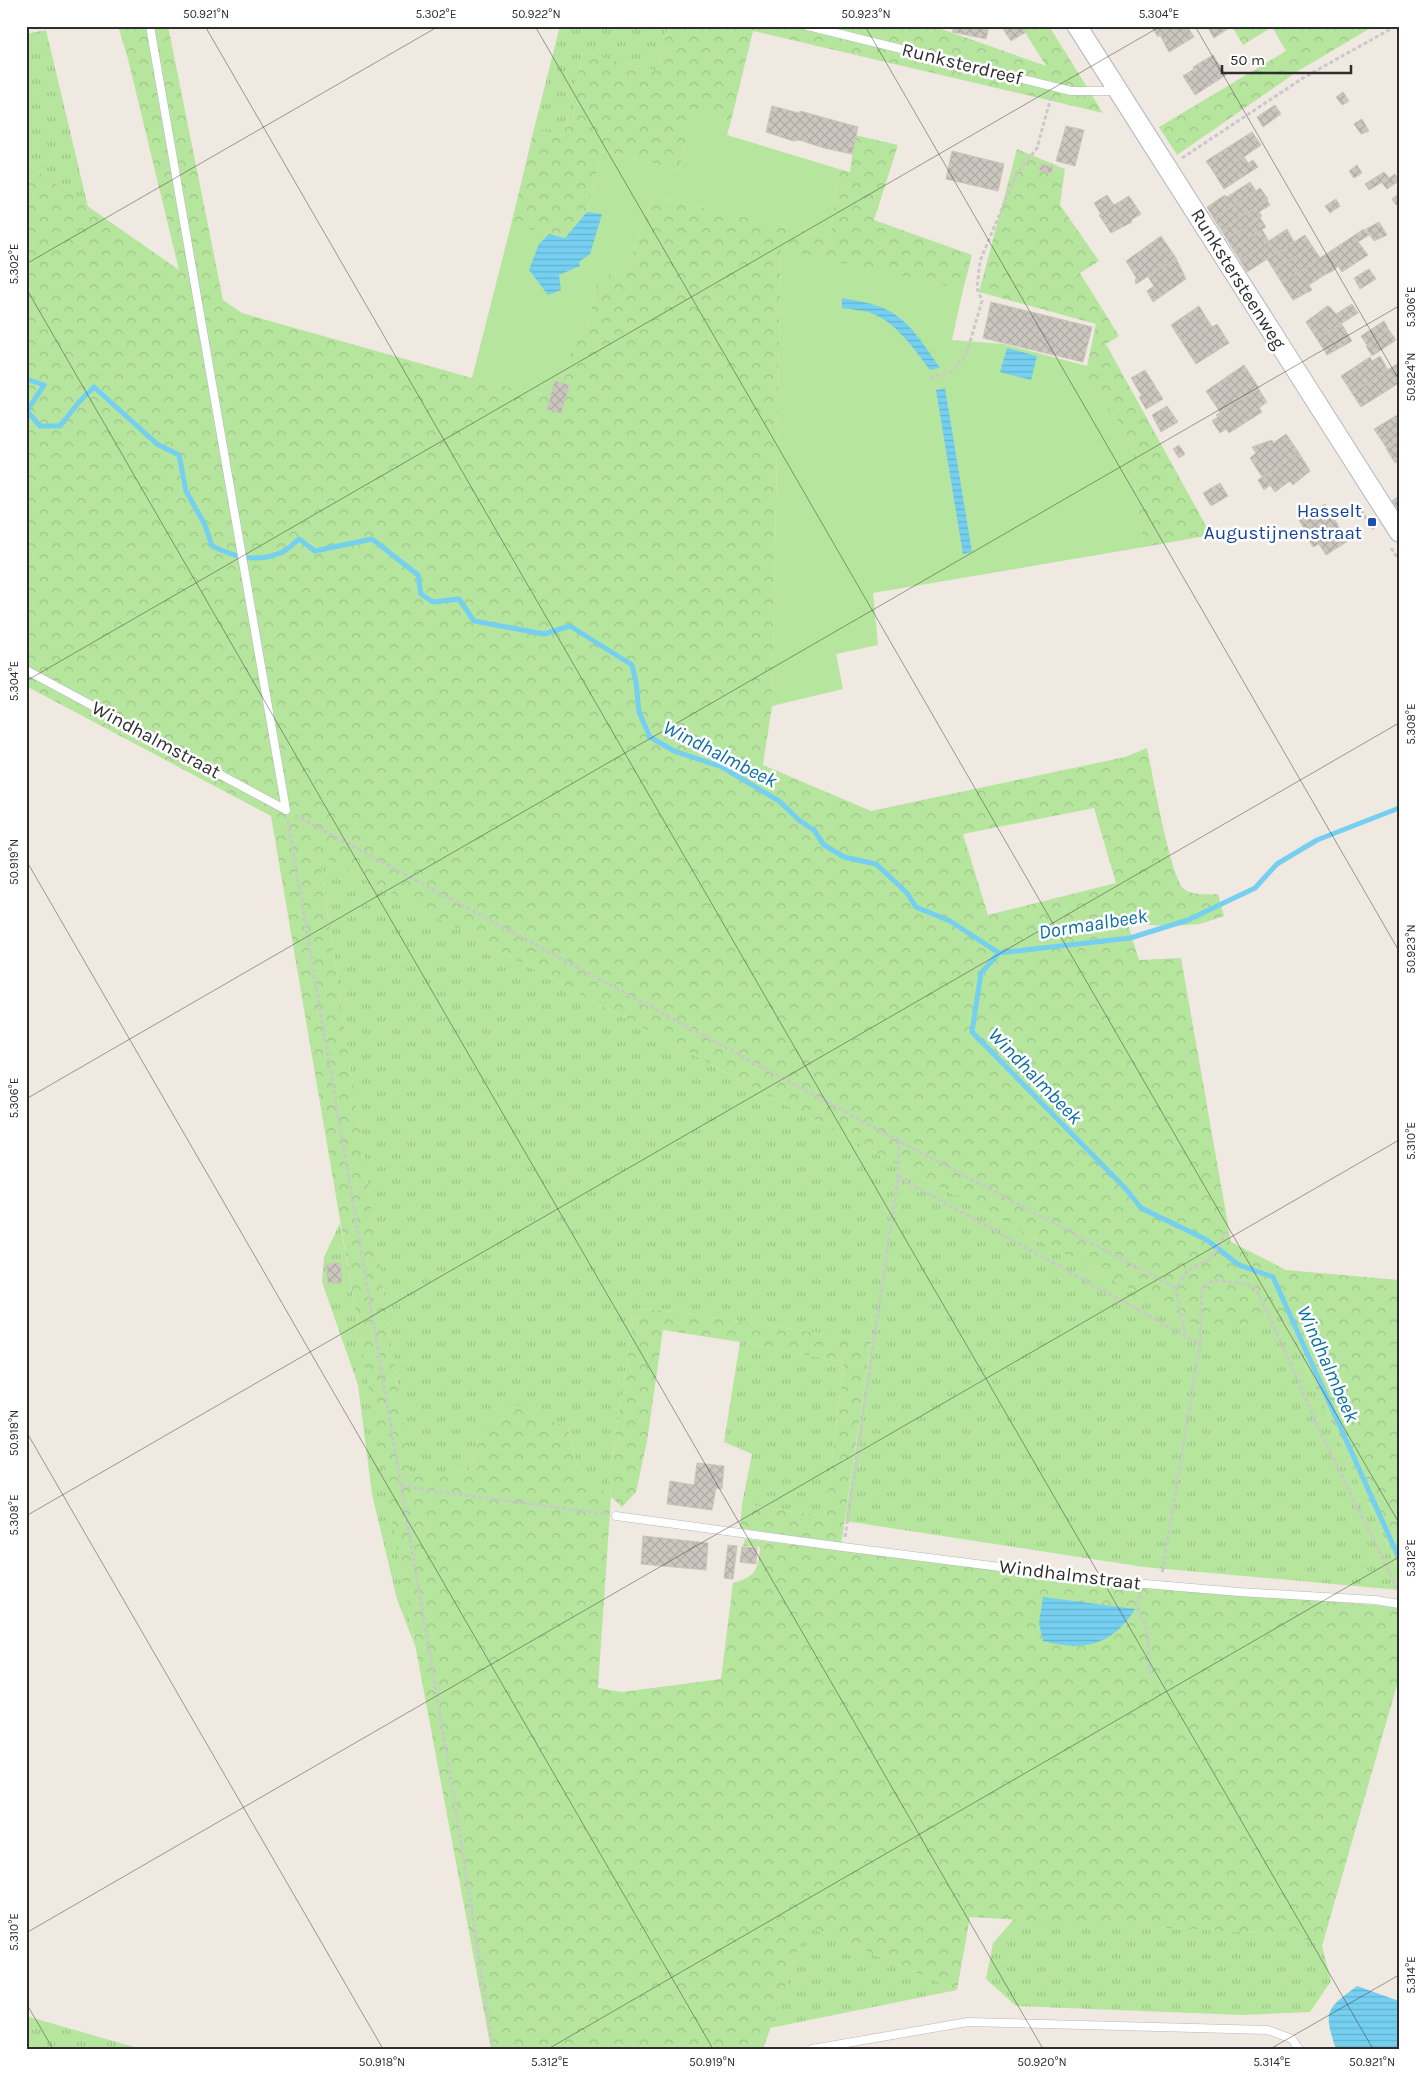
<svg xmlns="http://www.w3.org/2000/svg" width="1425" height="2075" viewBox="0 0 1425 2075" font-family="Karla,sans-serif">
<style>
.grass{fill:url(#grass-tufts)}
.forest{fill:url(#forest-crowns);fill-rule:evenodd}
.park{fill:#b6e59e}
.water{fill:url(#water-rules)}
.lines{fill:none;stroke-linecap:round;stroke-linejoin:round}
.stream{stroke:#75cff0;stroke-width:5}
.building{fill:url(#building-cross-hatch);stroke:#cbc5ba}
.service-casing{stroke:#b4b7c1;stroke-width:9}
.tertiary-casing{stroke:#b4b7c1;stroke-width:21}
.path{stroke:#c9c9c9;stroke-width:3;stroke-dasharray:4 2.5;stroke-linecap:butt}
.service{stroke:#fff;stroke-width:8}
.tertiary{stroke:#fff;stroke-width:19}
.ticks{fill:none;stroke:#2e2e2e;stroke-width:1;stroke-opacity:0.45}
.transit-dot{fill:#1a4fb4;stroke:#fff;stroke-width:2}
.labels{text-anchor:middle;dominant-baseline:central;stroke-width:5;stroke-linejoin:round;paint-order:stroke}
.street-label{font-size:19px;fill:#2e2e2e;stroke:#fff}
.transit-label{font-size:19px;fill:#164399;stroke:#fff;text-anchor:end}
.water-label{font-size:20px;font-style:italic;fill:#0d6fa3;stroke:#fff}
.neatline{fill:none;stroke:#2e2e2e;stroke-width:2}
.ticks-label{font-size:12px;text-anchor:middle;fill:#2e2e2e}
</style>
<defs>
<pattern id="grass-tufts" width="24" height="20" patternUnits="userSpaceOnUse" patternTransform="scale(1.25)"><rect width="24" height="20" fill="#b6e59e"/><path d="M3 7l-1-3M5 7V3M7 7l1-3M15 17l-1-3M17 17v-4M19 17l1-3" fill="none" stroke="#9dc588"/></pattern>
<pattern id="forest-crowns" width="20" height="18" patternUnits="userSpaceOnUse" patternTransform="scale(1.25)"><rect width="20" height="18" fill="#b6e59e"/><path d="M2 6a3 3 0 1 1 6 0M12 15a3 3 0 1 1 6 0" fill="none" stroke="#9dc588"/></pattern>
<pattern id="water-rules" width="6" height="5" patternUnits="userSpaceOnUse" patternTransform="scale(1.25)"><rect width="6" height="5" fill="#75cff0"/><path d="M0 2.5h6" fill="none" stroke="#66b2ce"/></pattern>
<pattern id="building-cross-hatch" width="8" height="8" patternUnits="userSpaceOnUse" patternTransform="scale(1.25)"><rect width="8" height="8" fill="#cbc7bf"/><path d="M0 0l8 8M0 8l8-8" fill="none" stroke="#afaba4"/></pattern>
</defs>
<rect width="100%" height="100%" fill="#efe9e1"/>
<path class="grass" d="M560 26H668L657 71 583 53 563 136 534 129Z
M46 30 88 207 26 163V34Z
M319 854 1215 1335 1281 1313 1399 1570V1590L1144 1567 845 1521 871 1341 666 1310 635 1309 609 1477 611 1497 579 1474 568 1428 481 1432 470 1470 411 1477Z
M340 1223 415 1646 397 1599 372 1494 358 1385 322 1282 324 1257Z
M740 1342 844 1362 825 1516 742 1504 752 1454 724 1442Z
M1014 1919 1295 1935 1322 1946 1331 1981 1310 2012 1242 2015 1016 2006 986 1979 993 1943Z
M807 1926 957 1990 770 2028Z
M26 2016 141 2049H26Z"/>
<path class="forest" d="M118 26H168L223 300 242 313 472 378 543 395 588 325 597 279 627 268 653 197 782 225 830 238 839 169 850 172 855 135 898 145 874 220 972 255 963 290 781 250 772 706 763 765 871 811 1125 757 1147 748C1152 771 1170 877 1184 889 1193 896 1207 894 1218 894L1224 916 1200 924 1171 926 1128 924 1139 960 1181 958 1231 1242 1286 1270 1399 1280V1570L1281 1313 1215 1335 319 854 411 1476 470 1470 481 1432 510 1402 568 1428 579 1474 611 1496 609 1477 635 1309 666 1310 871 1341 841 1545 740 1528 742 1504 825 1516 844 1362 740 1342 663 1330 647 1441 636 1492 622 1507 611 1497 598 1688 622 1692 721 1679 733 1583C756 1576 758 1571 760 1547L743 1546 745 1539 1152 1588 1374 1605 1399 1608V1678L1322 1946 1295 1935 970 1917 957 1990 807 1926 763 2049H491L387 1495 271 816 26 686V163L179 270 128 59ZM1094 808 1116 883 988 915 963 834Z
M668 26H933L1046 66 1021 26H1049L1103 113 753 31 731 121 693 112 679 170 602 151 580 241 511 225 534 129 563 136 583 53 657 71Z
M1232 26H1374L1298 71 1177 155 1159 127 1286 51 1272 27 1243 45Z
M1017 149 1065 169 1060 205 1099 261 1080 273 1119 336 1106 344 1211 535 1144 547 1136 494 1133 447 1118 421 1087 386V366L1096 324 979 292Z"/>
<path class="park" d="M693 112 731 121 727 135 839 169 830 238 782 225 653 197 627 268 597 279 588 325 544 395 472 378 511 225 580 241 602 151 679 170Z
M781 249 963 290 952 340 1004 344 1087 366V386L1118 421 1133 447 1136 494 1144 547 873 593 878 645 836 654 843 689 772 706Z"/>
<path class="water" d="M587 212 602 214 590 254 579 262 580 266 559 275 561 290 548 295 529 270 539 244 549 234 565 238Z
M842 298C858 301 876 303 891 312 912 324 926 348 940 368L930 370C914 349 895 320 868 312 860 310 850 309 842 308Z
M1007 348 1037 356 1031 380 1000 372Z
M945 388 972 552 963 554 936 390Z
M1043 1597 1135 1609C1121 1632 1102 1646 1074 1646 1064 1646 1053 1643 1043 1641L1039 1623Z
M1357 1986 1399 2001V2049H1336C1323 2011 1326 2009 1357 1986Z"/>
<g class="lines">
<path class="stream" d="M26 379 44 385 27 411 40 426H60L79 402 94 387 157 444 179 455 186 491 205 525 212 546C235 557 255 563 280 553 287 551 294 543 299 539L315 551 372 539 418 575 421 594 433 602 459 599 474 621 544 634 570 626 632 665 636 682 639 712 650 737 674 751 722 767 779 801 800 821 814 830 824 845 844 857 876 864 907 893 916 907 950 921 999 953 981 973 972 1032 1126 1189 1141 1208 1207 1240 1239 1265 1273 1277 1399 1558
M999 953 1130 938 1188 920 1255 888 1277 864 1317 840 1399 808"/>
</g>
<path class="building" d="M954 26H989L986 39 952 32Z
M1001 26H1022L1026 32 1011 41Z
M1151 26H1187L1194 37 1169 52 1160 35 1158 37Z
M1207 26H1232L1214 38Z
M1213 55 1226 75 1195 95 1183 76 1194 69 1193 67Z
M1343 92 1349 101 1342 105 1336 97Z
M1275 105 1281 114 1263 127 1257 117Z
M772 106 799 113 800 111 858 127 852 154 824 148 799 140 793 141 766 132Z
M1362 119 1369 131 1361 134 1354 124Z
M1066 126 1084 130 1075 166 1056 161Z
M1252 132 1261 145 1216 176 1206 161Z
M952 151 1004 164 998 191 946 179Z
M1244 157 1248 163 1253 160 1258 167 1224 189 1216 176Z
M1041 164 1053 167 1051 173 1039 170Z
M1357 165 1362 173 1354 178 1349 171Z
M1384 172 1389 178 1369 190 1365 184Z
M1395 174 1399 181 1387 189 1382 183Z
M1250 182 1256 191 1214 219 1207 207 1225 195 1227 197Z
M1260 188 1268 199 1221 230 1214 219Z
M1399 194V203L1396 205 1392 199Z
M1107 195 1114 205 1129 196 1141 214 1131 220 1132 222 1111 233 1099 215 1101 214 1094 203Z
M1336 199 1340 206 1330 213 1325 206Z
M1267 200 1270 205 1259 212 1262 216 1227 239 1221 230Z
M1260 218 1266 227 1233 249 1227 239Z
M1379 222 1387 235 1374 241 1366 229Z
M1287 229 1294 242 1247 272 1240 260Z
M1364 229 1369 235 1358 242 1368 255 1342 272 1338 266 1333 271 1326 274 1309 285 1312 290 1293 300 1282 283Z
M1262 230 1269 241 1240 260 1233 249Z
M1305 235 1312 246 1274 270 1267 259Z
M1161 236 1176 258 1136 284 1135 280 1137 279 1126 261Z
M1312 246 1320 258 1282 283 1274 270Z
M1176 258 1186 279 1153 302 1147 291 1154 286 1148 277Z
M1369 269 1376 279 1360 289 1354 278Z
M991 302 1092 327 1083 362 983 338Z
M1352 304 1358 313 1317 339 1306 322 1327 306 1330 307 1336 314Z
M1199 306 1212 327 1217 324 1229 343 1196 364 1171 325Z
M1384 321 1389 330 1367 345 1361 336Z
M1341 323 1352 341 1327 355 1317 339Z
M1389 330 1396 340 1372 356 1366 346Z
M1380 356 1388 370 1352 393 1341 376 1370 357 1372 361Z
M1397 364 1399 383 1361 407 1352 393Z
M1244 365 1259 388 1220 412 1206 391Z
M1145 370 1163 399 1146 409 1139 397 1142 396 1131 378Z
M555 381 569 385 561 413 547 409Z
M1258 388 1267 402 1259 408 1262 412 1229 433 1226 429 1220 433 1212 421 1218 417 1216 415Z
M1167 406 1178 422 1161 432 1152 415Z
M1399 414V439L1386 447 1374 429Z
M1286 434 1299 453 1262 477 1250 458 1256 453 1252 447 1272 440 1273 443Z
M1399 439V461L1395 463 1386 448Z
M1179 445 1185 454 1179 458 1173 449Z
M1299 453 1310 471 1293 485 1290 481 1275 492 1270 485 1264 490 1258 480Z
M1220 483 1228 496 1211 506 1203 493Z
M1399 496V510L1392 501Z
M1325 504 1348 541 1326 555 1303 518Z
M1303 518 1319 544 1313 547 1303 531 1305 530 1299 520Z
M340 1263 342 1282 328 1283 326 1264Z
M697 1463 724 1466 722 1489 716 1488 712 1510 667 1504 670 1481 694 1485Z
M643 1536 708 1543 706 1570 641 1564Z
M728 1545 737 1546 733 1579 724 1578Z
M742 1547 757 1548 756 1564 740 1562Z"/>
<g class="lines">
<g class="service-casing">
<path id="service" d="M150 26 286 810
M808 26 1071 91H1117
M26 670 286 810
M616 1516 843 1547 1110 1581 1239 1592 1375 1600 1399 1604
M812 2049 968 2022 1268 2030 1292 2039 1299 2049"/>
</g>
<g class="tertiary-casing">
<path id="tertiary" d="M1077 26 1399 532"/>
</g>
<path class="path" d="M1182 158 1303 78 1396 26
M930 378 951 372 966 355 982 301 977 288 980 261 1016 175 1037 148 1051 97
M1358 504 1369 524 1375 530
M1391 548 1399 560
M295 815 899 1141 1176 1288
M288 821 456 1809 493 2049
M898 1177 899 1141
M1185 1336 1176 1288 1188 1270 1211 1259 1227 1230
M1200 1344 1202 1288 1214 1280 1241 1283 1255 1287 1283 1346 1323 1438 1399 1592
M401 1485 427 1490 606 1514
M845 1537 898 1177 1200 1344 1162 1574
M1140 1596 1136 1604 1147 1629 1150 1678"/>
<use href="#service" class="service"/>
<use href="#tertiary" class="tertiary"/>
</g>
<path class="ticks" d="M205 26 1373 2049M535 26 1399 1523M865 26 1399 951M1195 26 1399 380M26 264 439 26M26 288 1043 2049M26 681 1161 26M26 860 713 2049M26 1099 1399 306M26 1431 383 2049M26 1516 1399 723M26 1933 1399 1140M26 2003 53 2049M548 2049 1399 1557M1270 2049 1399 1975"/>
<rect class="transit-dot" x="1367" y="517" width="10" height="10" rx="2.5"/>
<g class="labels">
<g class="street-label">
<text transform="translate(962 64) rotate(14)">Runksterdreef</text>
<text transform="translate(1238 279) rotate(58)">Runkstersteenweg</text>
<text transform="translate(156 740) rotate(28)">Windhalmstraat</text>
<text transform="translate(1070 1575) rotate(7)">Windhalmstraat</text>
</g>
<g class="transit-label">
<text x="1362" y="511">Hasselt<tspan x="1362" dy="22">Augustijnenstraat</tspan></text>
</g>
<g class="water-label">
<text transform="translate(720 754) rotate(27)">Windhalmbeek</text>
<text transform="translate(1093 924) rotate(-9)">Dormaalbeek</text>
<text transform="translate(1035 1076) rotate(46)">Windhalmbeek</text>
<text transform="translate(1328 1364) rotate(66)">Windhalmbeek</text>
</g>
</g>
<rect width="1425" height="2075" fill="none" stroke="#ffffff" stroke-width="55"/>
<path d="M1222 65v8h129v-8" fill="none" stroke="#2e2e2e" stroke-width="2.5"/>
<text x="1230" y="65" font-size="15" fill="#2e2e2e" stroke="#ffffff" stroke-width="4" paint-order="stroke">50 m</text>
<rect x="28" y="28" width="1370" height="2020" class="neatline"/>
<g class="ticks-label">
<text x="206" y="18">50.921°N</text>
<text x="436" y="18">5.302°E</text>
<text x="536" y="18">50.922°N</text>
<text x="866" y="18">50.923°N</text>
<text x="1159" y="18">5.304°E</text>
<text transform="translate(14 264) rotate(-90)" y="4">5.302°E</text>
<text transform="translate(1411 307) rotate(-90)" y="4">5.306°E</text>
<text transform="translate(1411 377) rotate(-90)" y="4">50.924°N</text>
<text transform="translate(14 681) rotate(-90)" y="4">5.304°E</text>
<text transform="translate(1411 724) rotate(-90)" y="4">5.308°E</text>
<text transform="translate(14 862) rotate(-90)" y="4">50.919°N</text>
<text transform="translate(1411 949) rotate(-90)" y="4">50.923°N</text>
<text transform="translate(14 1098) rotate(-90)" y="4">5.306°E</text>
<text transform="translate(1411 1141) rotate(-90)" y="4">5.310°E</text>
<text transform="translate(14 1433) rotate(-90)" y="4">50.918°N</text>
<text transform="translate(14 1515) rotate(-90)" y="4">5.308°E</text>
<text transform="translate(1411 1558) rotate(-90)" y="4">5.312°E</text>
<text transform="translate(14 1932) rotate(-90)" y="4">5.310°E</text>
<text transform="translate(1411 1975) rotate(-90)" y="4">5.314°E</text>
<text x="382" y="2066">50.918°N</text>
<text x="550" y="2066">5.312°E</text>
<text x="712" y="2066">50.919°N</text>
<text x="1042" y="2066">50.920°N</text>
<text x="1272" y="2066">5.314°E</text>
<text x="1372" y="2066">50.921°N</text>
</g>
</svg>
